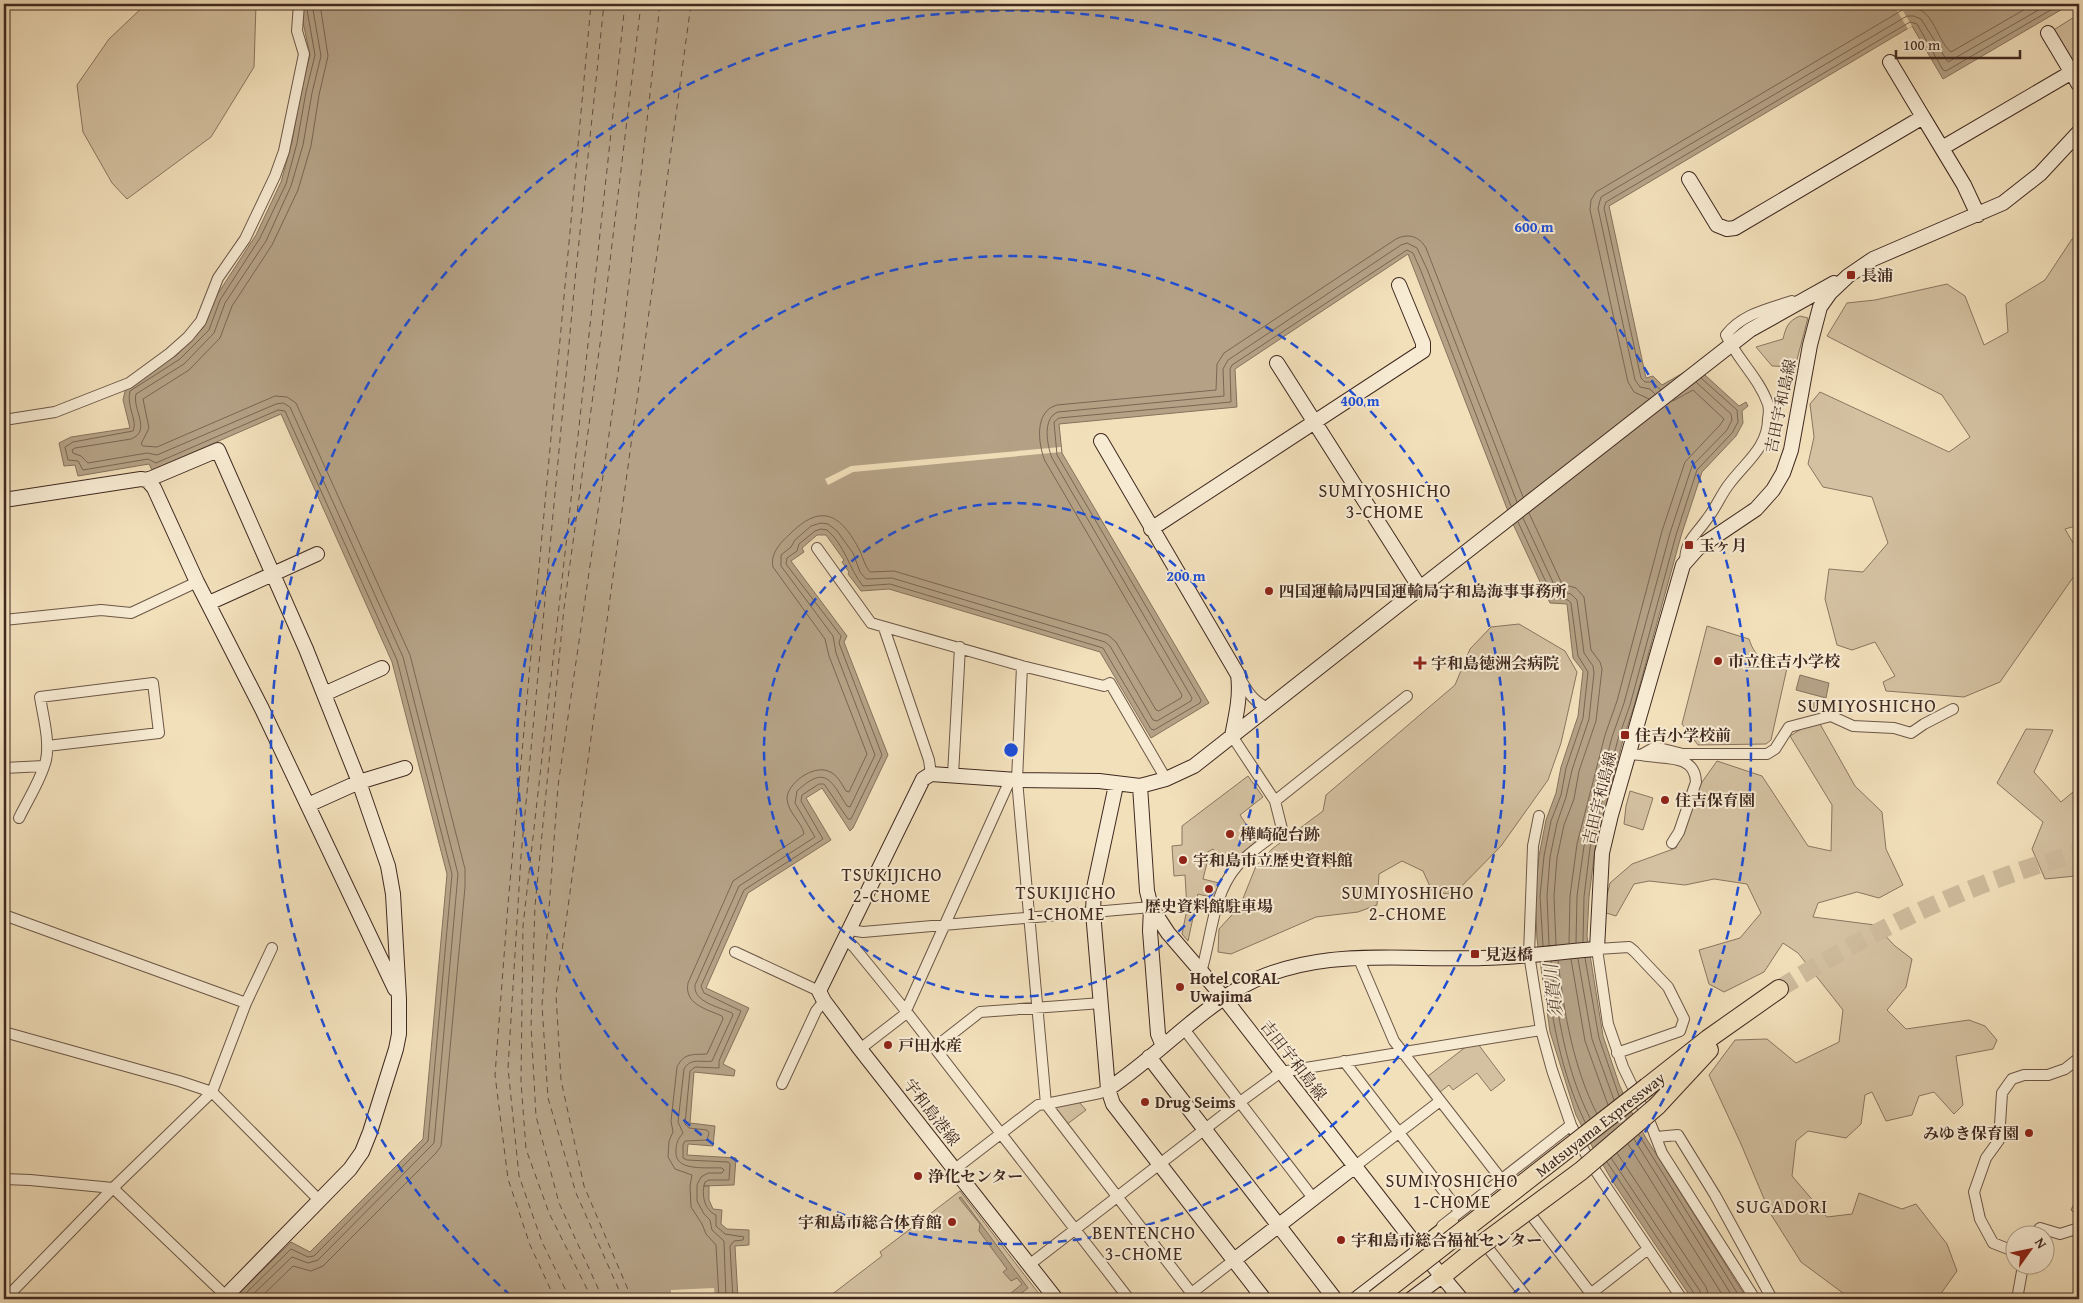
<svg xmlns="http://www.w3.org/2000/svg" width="2083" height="1303" viewBox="0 0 2083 1303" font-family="'Gentium Book Plus','Noto Serif JP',serif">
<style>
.green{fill:#d4c1a1;stroke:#8a7560}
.water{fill:#b5a286;stroke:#86725d}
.pier{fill:#f2e0bb}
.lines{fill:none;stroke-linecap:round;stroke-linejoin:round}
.shore{stroke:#7a6653;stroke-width:1}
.ferry{stroke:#634d3f;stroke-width:1;stroke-dasharray:6 5;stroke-linecap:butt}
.highway-tunnel{stroke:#cebb9c;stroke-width:18;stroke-dasharray:18 9;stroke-linecap:butt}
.street-casing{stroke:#6c5747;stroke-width:12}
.secondary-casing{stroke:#402920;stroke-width:16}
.highway-casing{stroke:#402920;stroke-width:20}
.street{stroke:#f7ebd3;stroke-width:10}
.secondary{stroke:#f7ebd3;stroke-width:14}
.highway{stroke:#f2e0bb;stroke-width:18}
.highway-bridge-casing{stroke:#402920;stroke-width:20;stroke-linecap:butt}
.highway-bridge{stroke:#f2e0bb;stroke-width:18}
.ring{fill:none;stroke:#1d4ed8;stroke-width:2.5;stroke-dasharray:9 6}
.poi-dot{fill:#8f2418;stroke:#f7ebd3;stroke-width:2}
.labels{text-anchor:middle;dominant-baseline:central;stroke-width:4;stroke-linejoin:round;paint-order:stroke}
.poi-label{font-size:16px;font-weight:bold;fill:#402920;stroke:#f7ebd3;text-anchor:start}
.street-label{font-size:16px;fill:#402920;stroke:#f7ebd3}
.neighbourhood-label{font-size:18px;letter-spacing:1px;fill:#402920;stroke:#f7ebd3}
.water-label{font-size:18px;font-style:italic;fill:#634d3f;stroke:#f7ebd3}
.quarter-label{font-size:19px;letter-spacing:1px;fill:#402920;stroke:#f7ebd3}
.centre{fill:#1d4ed8;stroke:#f7ebd3;stroke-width:2.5}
.ring-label{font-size:15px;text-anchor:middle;font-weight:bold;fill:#1d4ed8;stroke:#f7ebd3;stroke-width:4;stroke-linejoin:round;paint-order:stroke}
</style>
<rect width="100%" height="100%" fill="#f2e0bb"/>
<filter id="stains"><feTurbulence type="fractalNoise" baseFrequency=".004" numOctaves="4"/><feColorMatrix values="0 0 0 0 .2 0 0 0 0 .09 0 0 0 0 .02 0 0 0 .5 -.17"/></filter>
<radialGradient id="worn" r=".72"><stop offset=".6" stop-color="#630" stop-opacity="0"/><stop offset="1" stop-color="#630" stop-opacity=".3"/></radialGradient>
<path class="green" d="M146 4H256L254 67 211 137 127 199 112 183 83 132 77 85 109 39Z
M2079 14V76L2052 31Z
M2079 236V525L2065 529 2079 553V569L2000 682 1964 697 1886 691 1883 682 1895 676 1875 642 1852 650 1837 645 1825 599 1829 569 1863 572 1888 543 1872 497 1823 487 1808 464 1814 437 1810 404 1820 392 1949 452 1970 437 1942 395 1827 336 1847 303 1875 300 1947 284 1965 296 1984 345 2008 332 2006 304 2045 280 2072 239Z
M1800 316 1808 318 1795 367 1772 366 1756 347 1783 339C1786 327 1788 321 1800 316Z
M1519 624 1565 651 1577 672 1561 743 1548 780 1501 846 1453 895 1432 891 1423 871 1402 861 1379 874 1377 905 1358 912 1316 917 1231 954 1218 952 1219 929 1240 906 1256 866 1272 849 1323 811 1326 795 1455 685 1470 649 1491 627Z
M1707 626 1749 639C1756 661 1767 660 1787 668L1771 740 1766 744 1698 745 1682 724Z
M1820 724 1855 786 1882 812 1886 849 1903 885 1879 898 1857 892 1818 903 1813 917 1875 925 1895 946 1912 959 1906 987 1887 1010 1906 1029 1969 1020 1985 1026 1997 1040 1993 1049 1956 1056 1963 1105 1954 1114 1934 1092 1919 1096 1912 1115 1886 1121 1872 1092 1865 1095 1861 1124 1846 1138 1808 1131 1796 1141 1792 1176 1827 1217 1852 1214 1859 1193 1902 1209 1916 1204 1947 1244 1957 1271 1937 1299H1851L1801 1262 1770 1213 1741 1144 1709 1075 1735 1040 1767 1039 1796 1063 1839 1042 1843 1010 1798 953 1783 943 1764 972 1724 992 1709 984 1699 950 1740 938 1761 913 1747 884 1714 879 1685 885 1649 881 1634 884 1616 916 1603 912 1610 883 1632 864 1676 848 1695 792 1717 761 1762 776 1808 846 1831 851 1832 805 1790 736 1806 726Z
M2026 729 2053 730 2034 772 2061 802 2079 787V879L2076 876 2045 879 2032 849 2043 822 1997 783Z
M1248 776 1263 797 1240 815 1257 841 1227 866 1213 849 1206 853 1207 863 1203 879 1219 883 1214 898 1198 894 1188 941 1182 934 1187 909 1185 875 1174 876 1172 846 1182 845V826Z
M1630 791 1653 798 1643 830 1624 824 1626 806Z
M1478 1044 1505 1080 1491 1091 1477 1073 1453 1090 1449 1085 1440 1092 1428 1076 1467 1046Z
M1079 1102 1086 1110 1066 1125 1056 1110V1107Z
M960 1191 1043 1299H826L882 1256 880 1252Z
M2079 1193V1218L2071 1210Z"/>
<path class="water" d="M302 4H2071L1943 79 1912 26 1609 206 1646 378 1653 376 1662 385 1695 366 1739 406 1746 402 1748 406 1742 411 1743 423 1736 436 1702 472 1681 536 1634 706 1623 740 1595 849 1589 897 1587 936 1603 1036 1619 1084 1630 1109 1646 1138 1747 1299H1692L1613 1182 1592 1146 1576 1115 1550 1032 1537 939 1535 896 1539 856 1546 820 1556 793 1561 767 1578 716 1583 671 1573 658 1567 604 1550 603 1513 524 1408 254 1235 369 1237 407 1059 424 1062 453 1209 703 1151 738 1100 652 889 589 861 591 848 574 849 572 842 562 844 560 826 535H817L802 548 804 552 791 561 847 636 844 642 847 650 888 755 853 828 850 831 822 788 806 798 831 840 748 893 706 988 749 1008 723 1064 735 1070 734 1076 694 1072 690 1123 715 1126 713 1146 688 1144 687 1155 736 1158 734 1185 703 1186H709V1200L713 1209 722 1210 721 1224 727 1229 749 1230V1245L735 1246 738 1299H233L291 1242 310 1252 423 1139 447 874 392 662 281 414 152 470 149 464 78 476 75 465 64 466 59 443 71 437 130 428 123 400 126 387 177 355 204 327 215 298 256 235 281 182 292 142 301 91 310 55 300 8Z
M1800 675 1829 683 1826 698 1796 690Z
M1809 699 1820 702 1818 711 1807 708Z
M961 1197 1028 1288 1015 1298 1011 1293 1022 1284 1017 1278 1011 1281 1003 1272 1007 1269 979 1231 980 1224 959 1198Z"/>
<path class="pier" d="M1893 4H1899L1912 26 1908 29Z
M1061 447V452L853 472 828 485 825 479 851 466Z
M714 1288 715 1298 671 1299V1290Z"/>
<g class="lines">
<path class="shore" d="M1661 390 1652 382H1645L1641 378 1604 208 1606 202 1910 22 1917 24 1943 70 1946 71 2061 4
M1655 394 1650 389 1640 387 1635 380 1598 208 1601 197 1907 16H1914L1921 19 1948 62 2049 4
M1649 399 1634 392 1628 382 1590 210 1591 200 1596 192 1904 9C1933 1 1935 39 1951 52L2034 4
M1529 513 1562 584 1576 588 1584 597 1591 650 1600 662 1602 669 1596 721 1579 771 1574 799 1564 825 1557 858 1554 896 1556 945
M1523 518 1557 591 1571 594 1577 600 1584 653 1593 666 1594 673 1589 719 1572 770 1566 797 1557 823 1550 857 1547 896 1549 945
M1518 522 1553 597 1568 600 1571 603 1578 656 1588 672 1583 718 1566 768 1561 795 1551 821 1544 856 1540 896 1543 946
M1583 942 1584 897 1590 848 1618 739 1630 705 1676 535 1697 470 1732 433 1738 422 1737 410 1701 378
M1569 943 1570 896 1577 844 1605 735 1617 701 1662 531 1685 462 1720 425 1724 419 1693 390 1673 401
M1576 943 1577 896 1584 846 1612 737 1624 703 1670 533 1692 466 1727 430 1732 420 1731 414 1696 382
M1585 958 1599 1038 1619 1096
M1571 959 1585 1041 1608 1105
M1578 959 1592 1039 1614 1100
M1551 961C1557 1014 1566 1071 1590 1118
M1558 961C1564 1012 1573 1067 1597 1114
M1545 962C1551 1016 1561 1073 1585 1122
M1639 1135 1741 1299
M1634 1139 1734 1299
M1628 1144 1725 1299
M1617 1153 1706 1287 1710 1299
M1611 1158 1700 1291 1702 1299
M1607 1162 1695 1295 1696 1299
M240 1299 291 1249 308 1257 314 1256 428 1141 452 874 397 660 285 411 278 410 156 463 148 459 83 470 78 461 68 460 65 447 73 442 133 431C138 421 126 406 130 391L180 359 209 330 220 300 260 238 286 184 297 143 306 92 315 55 306 4
M248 1299 292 1257 308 1263 318 1260 434 1143 458 874 403 657 290 407 283 403 276 404 157 455 147 453 88 463 81 456 73 453 72 450 75 448 131 439C152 431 132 409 136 394L184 364 214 333 225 303 266 241 291 186 303 145 312 93 321 56 312 4
M259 1299 293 1266 311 1271 323 1266 436 1153 441 1146 465 887V869L410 655 296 403 287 397 275 396 157 447 143 446 141 444 149 428 143 399 189 370 220 338 232 306 272 245 298 190 311 146 319 95 328 56 320 4
M719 1299 716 1245 706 1234 702 1224 691 1207 690 1186 692 1175 675 1169 668 1157 669 1141 673 1132 671 1121 677 1067C684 1052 694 1055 707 1054L723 1019 722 1016C706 1009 684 1004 688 983L733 881 804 834C802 822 788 813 787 799 787 783 813 765 828 771 837 774 841 783 846 791L849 792 867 754 829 656 825 639 773 567C770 554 780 543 789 535 821 502 841 514 860 551 863 558 865 566 870 572L894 571 1108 635 1116 642 1156 710 1159 711 1181 698 1182 695 1045 461C1038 444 1034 411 1057 405L1216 390 1217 364 1224 353 1396 239C1408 233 1419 236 1426 248L1523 497
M726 1299 724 1241 712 1230 710 1220 704 1214 697 1201V1185L701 1177 708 1173H722L724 1170 722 1168C707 1167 674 1172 676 1151 676 1143 678 1139 683 1133L678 1122 684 1069C691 1057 701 1063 712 1061L733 1015 732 1013C719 1007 693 1002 695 985L739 886 815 837 795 803 797 791C826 764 831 781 847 806L850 807 875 755 836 653 833 636 781 566V555L791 547 795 540 811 526 821 523 828 524 837 531 853 553 860 572 866 579 892 578 1105 642 1110 646 1153 720 1157 721 1191 701 1192 698 1052 458C1047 445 1042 418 1058 412L1224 396 1223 369 1228 360 1401 245 1407 243 1417 248 1427 269 1517 502
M733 1299 730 1246 734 1241 743 1240 744 1237 725 1234 716 1226V1215C704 1210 701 1194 705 1182L709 1180H729L730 1164 728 1162 687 1160 683 1158V1145L685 1141 707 1140 709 1133 707 1130 689 1128 685 1124 690 1071 695 1067 719 1068V1061L741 1011 704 993 701 986 744 890 823 839 801 801 802 795 819 784H824L848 819H851L882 755 842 651 839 643 841 636 786 564 787 558 797 551 799 544 815 531 821 529 827 530C845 545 849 569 863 586L890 584 1103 648 1151 729 1154 730 1200 703 1201 700 1057 455 1054 422 1059 418 1231 402 1230 369 1232 365 1407 250 1413 253 1421 271 1511 506"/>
<path class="ferry" d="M555 1299 530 1245 508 1179 495 1075 508 904 591 4
M570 1299 542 1242 519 1176 508 1068 521 856 575 280 604 4
M592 1299 549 1213 526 1149 521 1082 523 926 572 491 625 4
M603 1299 559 1203 536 1116 531 1026 535 906 564 608 600 344 641 4
M623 1299 576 1193 548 1098 542 1005 558 786 622 345 660 4
M632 1299 584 1186 561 1080 556 995 691 4"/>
<path class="highway-tunnel" d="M1779 989C1873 929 1971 882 2079 853"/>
<g class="street-casing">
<path id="street" d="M4 420 55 412 129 383 170 353 188 337 201 321 218 278 245 239 275 176 284 151 304 54 297 31 299 4
M817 548 871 623 1022 666 1104 686 1110 683 1166 779
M1685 562C1685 541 1696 535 1707 519 1716 508 1721 494 1730 483 1745 463 1768 447 1768 419 1769 414 1769 408 1768 404 1759 378 1737 359 1726 335 1742 314 1768 309 1792 301
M4 620 101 610 131 613 197 582
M884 628 929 760 931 774
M1240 678C1247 691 1254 703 1269 708
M1628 754 1641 755 1655 747 1683 754H1767L1775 749 1789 727 1831 716 1853 726 1894 728 1911 733 1924 724 1953 709
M1641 755C1661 760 1695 752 1696 782L1679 832 1672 843
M4 768 44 766
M953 775 960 647
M1275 801 1407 696
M1539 816 1533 846 1529 954 1541 1030 1552 1070 1571 1125 1582 1147 1595 1170 1682 1299
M19 818C28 799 41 780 46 760 50 741 43 716 40 697L153 683 159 733 47 746
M4 915 246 1003
M850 930 863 932 1151 907
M845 939 854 947 906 1011 1129 1299
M735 952 819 991
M1358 957 1394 1041 1501 1179
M1201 972C1212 937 1212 895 1237 866 1249 852 1267 841 1282 829L1275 801 1232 736
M1184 1029 1313 1198
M4 1032 179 1081 212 1092 319 1200
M934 1048 980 1012 1102 1003
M860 1049 904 1015 1010 780
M1617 1053 1680 1031 1684 1019 1668 987 1634 951 1629 947 1597 949 1608 1024 1623 1067 1651 1125 1662 1153 1755 1299
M1344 1061 1459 1211
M782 1084 816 1011 824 1001
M1108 1089 1100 1093 1046 1104 1196 1299
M1656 1137 1678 1135 1715 1195 1772 1299
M1354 1167 1440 1101
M955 1169 1038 1105 1046 1104 1017 780 1022 666
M4 1179 30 1180 113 1188 226 1296
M1531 1215 1595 1299
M1442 1226 1571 1125
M2032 1236 2040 1228 2060 1234 2079 1228
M1488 1248 1528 1299
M2016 1252 1993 1243 1980 1219 1974 1192 1986 1158 1999 1140 2002 1093 2012 1079 2024 1075H2048L2065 1069 2079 1058
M1029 1265 1240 1102 1281 1072 1541 1030
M5 1299 113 1188 212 1092 246 1003 272 948
M1184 1299 1234 1260
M1584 1299 1648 1249
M2017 1299 2023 1266"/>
</g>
<g class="secondary-casing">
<path id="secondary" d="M2048 33 2079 85
M1890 62 1923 117
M1942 148 2072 72
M1689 179 1717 225 1727 229 1735 228 1923 117 1964 185 1978 215
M1277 363 1420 588 1194 766 1166 779 1140 786 1147 891 1151 907 1168 933 1224 998 1420 1250 1461 1299
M1101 441 1238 675C1241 695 1236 716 1232 736
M147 480 154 488 197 582 262 709 395 989
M4 500 141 479 147 480 218 450 306 649 359 782 388 866 393 894 399 999V1034L396 1049 370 1132 362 1152 350 1169 223 1299
M1151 529 1423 351V343L1399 285
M1420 588 1750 330 1834 283
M209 603 317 554
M324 694 382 668
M308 805 359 782 405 768
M1151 907 1150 931 1158 1034 1163 1046
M1149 1057 1335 1299
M1108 1089 1093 912 1094 888 1116 785
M1234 1260 1354 1167
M1056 1299 860 1049 824 1001 819 991 923 779 931 774 1017 780 1099 781 1140 786
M1264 1299 1113 1104 1108 1089C1155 1058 1193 1015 1241 987 1316 945 1402 961 1483 958 1521 957 1559 952 1597 949L1602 853 1611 815 1683 565 1698 548 1756 509 1773 490 1783 473 1791 450 1810 345 1820 307 1830 293 1848 276 1873 259 2003 203 2040 174 2079 132
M1356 1299 1420 1250
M1411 1299 1442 1276"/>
</g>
<g class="highway-casing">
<path id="highway" d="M1647 1087 1708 1039 1779 989
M1657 1106 1709 1050
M1420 1250 1451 1226
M1442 1276 1473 1251"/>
</g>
<use href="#street" class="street"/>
<use href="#secondary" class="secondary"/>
<use href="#highway" class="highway"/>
<g class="highway-bridge-casing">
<path id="highway-bridge" d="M1473 1251 1581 1171 1657 1106
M1375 1299 1647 1087"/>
</g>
<use href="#highway-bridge" class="highway-bridge"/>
</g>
<g class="ring">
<circle cx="1011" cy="750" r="247"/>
<circle cx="1011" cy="750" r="494"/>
<path d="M511 1296A740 740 0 1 1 1511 1296"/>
</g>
<g class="poi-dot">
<rect x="1846" y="270" width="10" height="10" rx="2.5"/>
<rect x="1684" y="540" width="10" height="10" rx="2.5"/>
<circle cx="1269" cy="591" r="5"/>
<circle cx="1718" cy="661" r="5"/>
<path d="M1417.5 655.5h5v5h5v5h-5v5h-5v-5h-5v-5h5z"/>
<rect x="1620" y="730" width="10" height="10" rx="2.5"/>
<circle cx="1665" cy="800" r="5"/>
<circle cx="1230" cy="834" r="5"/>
<circle cx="1183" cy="860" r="5"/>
<circle cx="1209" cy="889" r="5"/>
<rect x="1470" y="949" width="10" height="10" rx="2.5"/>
<circle cx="1180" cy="987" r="5"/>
<circle cx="888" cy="1045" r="5"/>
<circle cx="1145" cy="1102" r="5"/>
<circle cx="2029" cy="1133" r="5"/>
<circle cx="918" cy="1176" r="5"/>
<circle cx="952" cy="1222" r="5"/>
<circle cx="1341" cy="1240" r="5"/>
</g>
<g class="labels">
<g class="poi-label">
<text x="1861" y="275">長浦</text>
<text x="1699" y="545">玉ヶ月</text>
<text x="1279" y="591">四国運輸局四国運輸局宇和島海事事務所</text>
<text x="1728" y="661">市立住吉小学校</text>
<text x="1431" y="663">宇和島徳洲会病院</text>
<text x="1635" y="735">住吉小学校前</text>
<text x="1675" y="800">住吉保育園</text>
<text x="1240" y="834">樺崎砲台跡</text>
<text x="1193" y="860">宇和島市立歴史資料館</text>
<text x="1209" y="906" text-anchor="middle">歴史資料館駐車場</text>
<text x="1485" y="954">見返橋</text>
<text x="1190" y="978">Hotel CORAL<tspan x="1190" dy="18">Uwajima</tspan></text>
<text x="898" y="1045">戸田水産</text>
<text x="1155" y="1102">Drug Seims</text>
<text x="2019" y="1133" text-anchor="end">みゆき保育園</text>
<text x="928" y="1176">浄化センター</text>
<text x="942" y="1222" text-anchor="end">宇和島市総合体育館</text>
<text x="1351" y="1240">宇和島市総合福祉センター</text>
</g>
<g class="street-label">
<text transform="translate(1780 406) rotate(-78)">吉田宇和島線</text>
<text transform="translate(1599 798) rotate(-76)">吉田宇和島線</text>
<text transform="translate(1294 1060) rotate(52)">吉田宇和島線</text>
<text transform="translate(932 1112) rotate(52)">宇和島港線</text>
<text transform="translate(1600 1124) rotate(-38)">Matsuyama Expressway</text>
</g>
<g class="neighbourhood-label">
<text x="1385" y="490">SUMIYOSHICHO<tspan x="1385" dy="21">3-CHOME</tspan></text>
<text x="892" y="874">TSUKIJICHO<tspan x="892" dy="21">2-CHOME</tspan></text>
<text x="1066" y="892">TSUKIJICHO<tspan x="1066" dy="21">1-CHOME</tspan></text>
<text x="1408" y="892">SUMIYOSHICHO<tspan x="1408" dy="21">2-CHOME</tspan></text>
<text x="1452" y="1180">SUMIYOSHICHO<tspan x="1452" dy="21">1-CHOME</tspan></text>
<text x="1144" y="1232">BENTENCHO<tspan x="1144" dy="21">3-CHOME</tspan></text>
</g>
<g class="water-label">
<text transform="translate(1553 991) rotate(-96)">須賀川</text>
</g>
<g class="quarter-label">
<text x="1867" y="705">SUMIYOSHICHO</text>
<text x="1782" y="1206">SUGADORI</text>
</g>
</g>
<circle cx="1011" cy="750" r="8" class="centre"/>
<g class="ring-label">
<text x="1534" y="232">600 m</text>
<text x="1360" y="406">400 m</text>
<text x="1186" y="581">200 m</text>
</g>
<rect width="2083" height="1303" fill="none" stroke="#f2e0bb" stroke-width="20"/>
<rect x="5" y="5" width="2073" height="1293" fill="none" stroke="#402920" stroke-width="2.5"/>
<rect x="10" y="10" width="2063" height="1283" fill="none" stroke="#402920"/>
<g transform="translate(2030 1250) rotate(57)"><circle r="24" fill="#f7ebd3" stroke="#ae9d8b"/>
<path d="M0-4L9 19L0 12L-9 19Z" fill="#8f2418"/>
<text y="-8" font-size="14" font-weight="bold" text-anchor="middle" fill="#402920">N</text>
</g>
<path d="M1896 50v8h124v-8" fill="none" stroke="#402920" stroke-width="2.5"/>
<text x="1903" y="50" font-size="15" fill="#402920" stroke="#f7ebd3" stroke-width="4" paint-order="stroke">100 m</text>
<rect width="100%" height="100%" filter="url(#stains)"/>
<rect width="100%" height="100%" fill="url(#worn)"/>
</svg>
